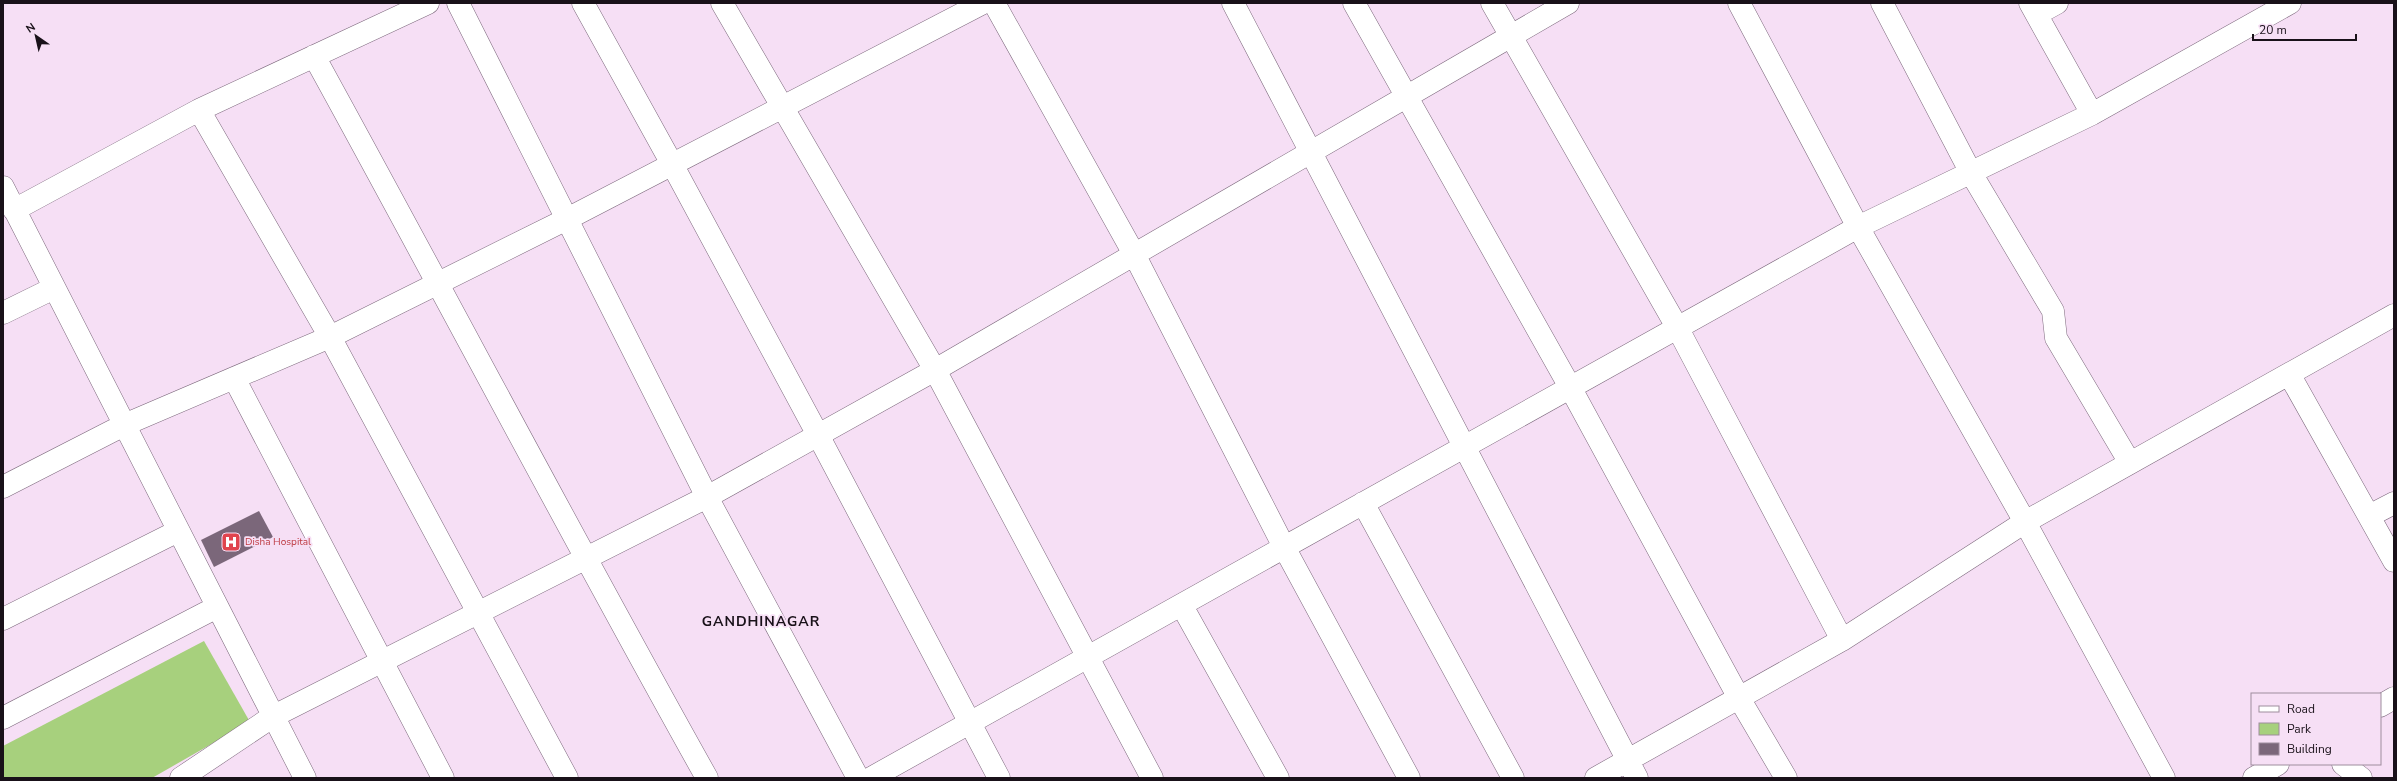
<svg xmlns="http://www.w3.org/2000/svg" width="2397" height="781" viewBox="0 0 2397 781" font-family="'Nunito Sans',sans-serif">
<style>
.green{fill:#a7d07d}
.building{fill:#7b677a}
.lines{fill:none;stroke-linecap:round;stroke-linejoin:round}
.minor-casing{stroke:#7d697d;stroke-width:23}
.minor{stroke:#fff;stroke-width:22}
.labels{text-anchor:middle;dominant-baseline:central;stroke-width:3.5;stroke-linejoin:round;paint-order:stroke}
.health-label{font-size:10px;fill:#be3a42;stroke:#f6dff5;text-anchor:start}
.district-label{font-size:14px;font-weight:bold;letter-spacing:1px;fill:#191119;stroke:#f6dff5}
</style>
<rect width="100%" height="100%" fill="#f6dff5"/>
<path class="green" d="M204 641 250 722 152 778H3V746Z"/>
<path class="building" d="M259 511 273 537 214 567 201 540Z"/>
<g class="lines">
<g class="minor-casing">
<path id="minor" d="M458 3 707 497 858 778
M583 3 672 164 818 435 999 778
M722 3 935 370 1152 778
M994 3 1134 254 1284 547 1409 778
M1233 3 1637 778
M1354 3 1570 387 1739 698 1786 778
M1492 3 1677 327 1842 640
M1739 3 1858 227 2025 522 2164 778
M1882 3 1971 173 2053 311 2056 338 2130 463
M2030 3 2092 114
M2037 14 2057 3
M314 56C446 296 573 539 707 778
M199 110 330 337 567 778
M3 187 305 778
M14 210 199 110 428 3
M3 313 54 288
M2289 374 2394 561
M234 378 443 778
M3 487 124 425 330 337 567 219 983 3
M1363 503 1513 778
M2369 516 2394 503
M1182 606 1278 778
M3 619 178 531
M2380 706 2394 698
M3 718 217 607
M2343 764 2361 778
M181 778 272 717 707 497 935 370 1568 3
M871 778 1858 227 2092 114 2290 3
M1596 778 1842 640 2025 522 2394 315
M2254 778 2278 764"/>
</g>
<use href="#minor" class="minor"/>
</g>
<defs>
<g id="hospital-square" transform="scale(1)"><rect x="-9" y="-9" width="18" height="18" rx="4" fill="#e0444e" stroke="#f6dff5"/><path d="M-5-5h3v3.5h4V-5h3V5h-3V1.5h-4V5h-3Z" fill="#fff"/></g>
</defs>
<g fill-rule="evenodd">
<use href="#hospital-square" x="231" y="542"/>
</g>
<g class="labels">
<g class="health-label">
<text x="245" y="542">Disha Hospital</text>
</g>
<g class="district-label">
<text x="761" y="621">GANDHINAGAR</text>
</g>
</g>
<rect width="2397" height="781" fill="none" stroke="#191119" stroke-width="8"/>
<rect x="2251" y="693" width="130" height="72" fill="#f6dff5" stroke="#9e8d9d"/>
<rect x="2259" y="706" width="20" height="6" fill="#ffffff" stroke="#9e8d9d"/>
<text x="2287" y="713" font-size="12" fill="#191119">Road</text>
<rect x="2259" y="723" width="20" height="12" fill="#a7d07d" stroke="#9e8d9d"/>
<text x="2287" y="733" font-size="12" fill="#191119">Park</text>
<rect x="2259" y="743" width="20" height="12" fill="#7b677a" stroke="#9e8d9d"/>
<text x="2287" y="753" font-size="12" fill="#191119">Building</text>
<g transform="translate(36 36) rotate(326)" stroke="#f6dff5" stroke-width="3" paint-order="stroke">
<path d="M0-3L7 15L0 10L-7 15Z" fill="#191119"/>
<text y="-6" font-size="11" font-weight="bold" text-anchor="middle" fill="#191119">N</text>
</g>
<path d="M2253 34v6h103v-6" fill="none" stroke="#191119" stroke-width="2"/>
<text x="2259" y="34" font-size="12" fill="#191119" stroke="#f6dff5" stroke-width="3" paint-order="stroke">20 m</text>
</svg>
